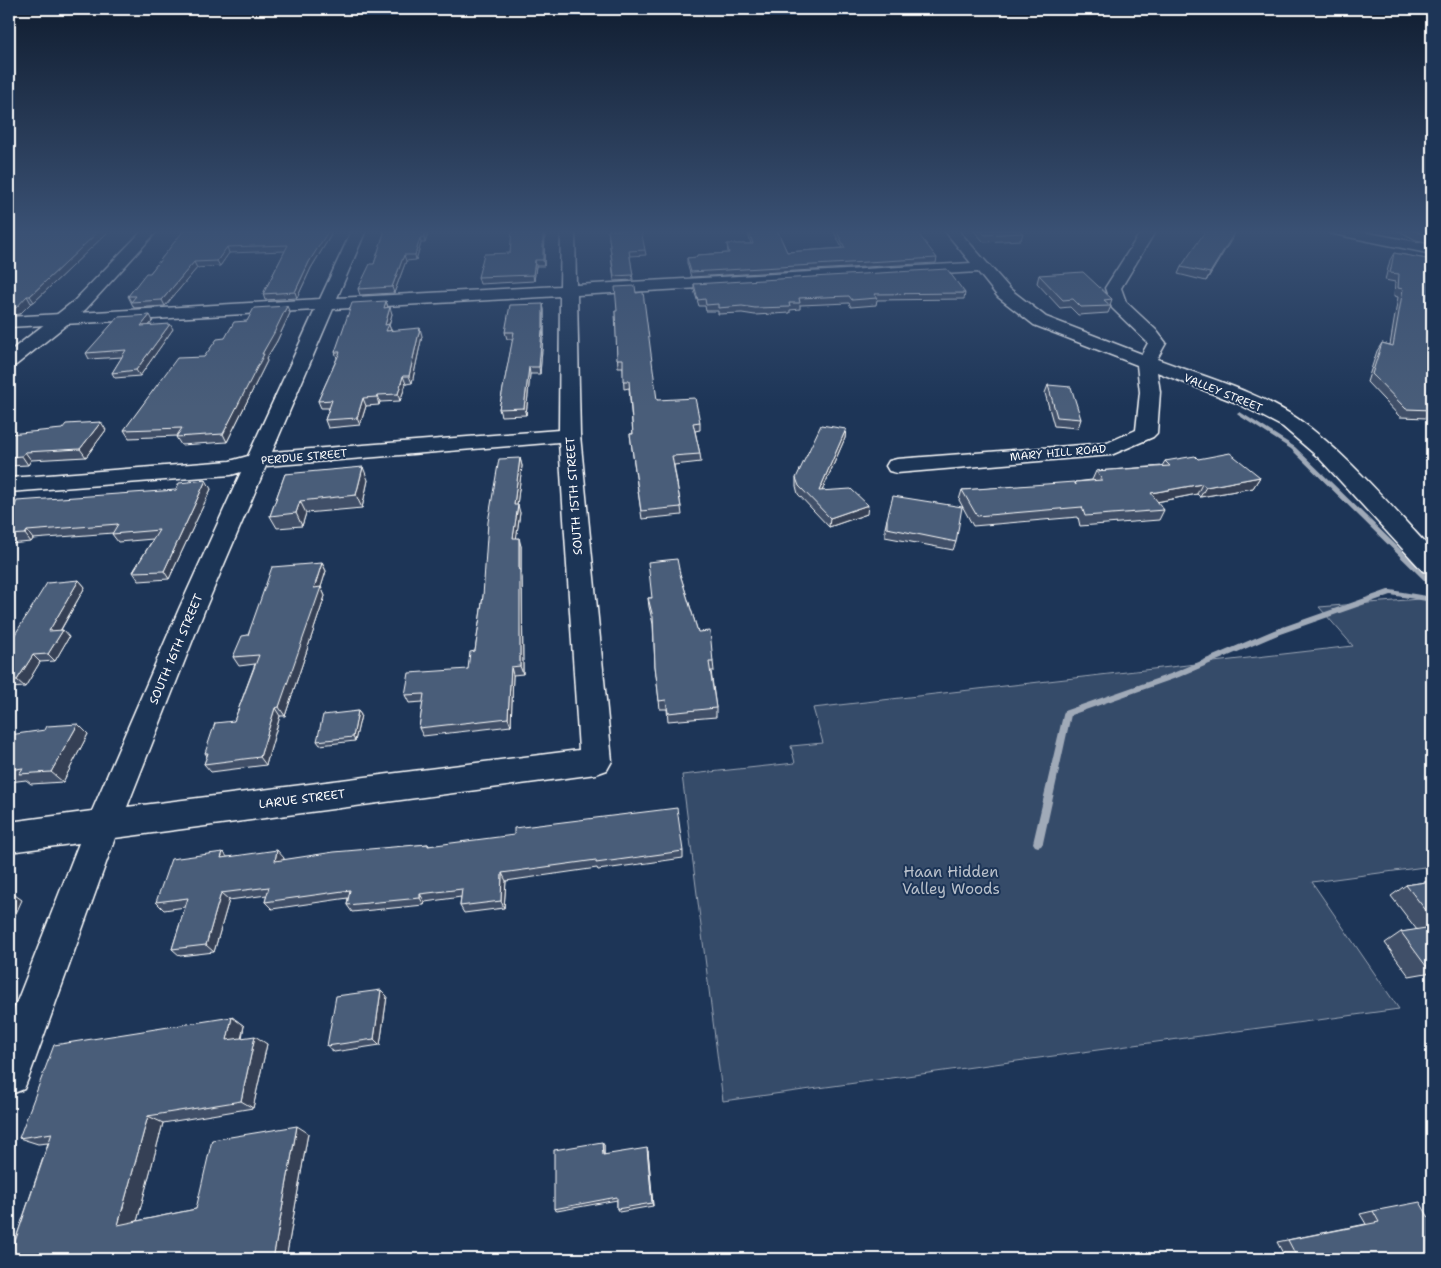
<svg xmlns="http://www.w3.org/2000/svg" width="1441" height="1268" viewBox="0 0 1441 1268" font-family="'Shantell Sans',sans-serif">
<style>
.green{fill:#364b69;stroke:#9aa5b4}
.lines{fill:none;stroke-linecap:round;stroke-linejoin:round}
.stream{fill:#a0aab8;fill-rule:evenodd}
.street-casing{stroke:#fff;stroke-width:3}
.secondary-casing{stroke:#fff;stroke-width:3}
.street{fill:#1d3557;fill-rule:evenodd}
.secondary{fill:#1d3557;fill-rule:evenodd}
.wall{fill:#405068;stroke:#fff}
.shaded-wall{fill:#344155;stroke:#fff}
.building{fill:#4a5d79;stroke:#fff}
.labels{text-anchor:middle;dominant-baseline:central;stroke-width:4;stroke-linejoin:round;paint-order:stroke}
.far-street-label{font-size:11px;fill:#fff;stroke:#1d3557}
.street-label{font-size:12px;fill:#fff;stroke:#1d3557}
.near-park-label{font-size:15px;fill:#b9c0ca;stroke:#1d3557}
</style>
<rect width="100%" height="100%" fill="#1d3557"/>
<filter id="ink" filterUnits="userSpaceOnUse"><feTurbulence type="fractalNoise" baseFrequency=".02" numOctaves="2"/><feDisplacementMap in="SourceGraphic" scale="10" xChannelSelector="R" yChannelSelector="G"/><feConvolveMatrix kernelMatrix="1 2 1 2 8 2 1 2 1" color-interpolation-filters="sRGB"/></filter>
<g filter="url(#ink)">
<path class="green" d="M1432 598V866L1312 882 1399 1009 723 1101 682 775 795 763 791 746 823 743 813 708 1353 646 1319 607Z"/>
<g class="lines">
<path class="stream" d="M1240 412 1295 447 1432 580V586H1430L1291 449 1238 415 1237 414Z
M1388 590H1391L1432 597V602L1391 595 1280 634 1179 677 1071 715 1043 843 1041 846 1038 847 1035 846 1033 843 1064 711 1173 673 1274 630Z"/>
<g class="street-casing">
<path id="street" d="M352 230H366L337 298 560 286 561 230H575L576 285 971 263 944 230H958L1010 289 1046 317 1142 354 1148 343 1112 308 1105 288 1142 230H1156L1121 288 1126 302 1156 330 1166 343 1157 359C1202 376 1259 392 1298 419 1347 453 1391 507 1432 550V573L1423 571 1319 458 1283 427 1237 403 1157 372 1160 392 1157 433 1153 437 1111 455 897 473 889 471 886 466 889 461 897 459 1107 443 1136 430 1140 392 1137 365 1034 325 998 297 978 272 577 295 580 435 612 761 607 770 596 774 115 838 30 1074 24 1089 9 1095V1022L79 843 9 852V822L92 811 179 609 241 472 231 475 9 492V478L230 461 248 456 315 310 9 327V317L320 299ZM560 296 559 430 272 452 333 309ZM559 442 579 750 127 807 205 609 266 466Z
M1327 230H1353L1432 245V254L1334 234 1329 233Z"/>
</g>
<g class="secondary-casing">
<path id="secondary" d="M143 230H158L86 309 16 365 9 367V352L74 301Z"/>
</g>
<use href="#street" class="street"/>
<use href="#secondary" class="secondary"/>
</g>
<path class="wall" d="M12 230H110L34 302 31 303 20 314Z
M184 230H331L330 233 331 235 311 268 297 298 265 300 263 294 285 251 229 253 220 266 197 268 165 306 134 308 128 296 150 273Z
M385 230H429L425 243H421L416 260 406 261 394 293 360 295 358 289 374 264Z
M545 230 544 266H536L534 281 480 284 478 277 510 253Z
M608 230 645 250 646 255 630 256 633 280 614 281Z
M747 230H777L787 252 842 248 833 230H910L937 258 936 263 691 277 687 263V258L697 257V255L728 253 727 244H751Z
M973 230H1019L1023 233 1021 240 984 242Z
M1236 230 1233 237 1206 281 1178 274 1181 267Z
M1397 230H1432V243L1416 240Z
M1394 253 1432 260V411L1427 418 1400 417 1367 382 1377 351 1382 343 1390 345 1398 297 1394 296 1395 282 1385 280 1390 260Z
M1039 275 1112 299 1110 305 1111 306 1108 313 1078 315 1070 307 1060 308 1037 283Z
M694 284 965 293 964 299 877 300 876 305 851 307 849 303 800 305V309L790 310V313L755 315 742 313 718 314V311H706L705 306H699L694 290Z
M386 301 388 307 392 314 389 325 391 330 422 336 412 383 406 384 400 401 380 402 379 405 366 406 360 425 328 428 325 420 329 408H321L318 401 337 358 335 352Z
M543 304 544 310V337H543L540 374H530L526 415 501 416 499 409 513 339H507L505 332Z
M615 311 657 400 700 422V430L695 431 700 454 701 462 674 465 681 507 682 515 642 519 631 442 630 434H633L629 388 624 389 623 367H618Z
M290 313 277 341 266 359 267 361 227 442 181 445 176 437 177 436 129 438 124 430 225 338 247 321Z
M153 321 149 325 173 329 140 376 115 378 112 373 122 357 89 359 86 353Z
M1048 385 1081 419 1078 428 1054 426 1045 393Z
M846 429 845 438 822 491 867 514 829 527 798 494 796 486V478Z
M106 430 86 457 31 460 28 465 9 466V434Z
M520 458 522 466 517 505 520 513 516 538 521 546V572L522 578 523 674 513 675 511 726 423 736 419 728 423 702 409 703 405 695 468 669 475 651 483 596Z
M1198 459 1260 477 1253 488 1200 497 1197 494 1157 502 1164 510 1159 520 1080 526 1078 517 973 526 959 500 962 490 1075 483V482L1092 480 1096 471 1162 466 1165 461Z
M285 474 368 480 362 508 306 513 302 526 277 528 270 516Z
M211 489 169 579 139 581 133 572 153 539 118 542 112 534 113 533 33 539 31 542 9 544V506Z
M887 519 956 542 953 550 885 537V528Z
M322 563 326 571 321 587 325 596 285 716H280L266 765 211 772 204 764 207 756 205 753 234 721 255 664 239 666 233 657 248 635Z
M680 574 698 632 713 662 714 671H711L716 708V717L668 721 667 709H660L655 666 653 624 649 607 648 598H652Z
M79 580 85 587 61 630 69 637 55 661 40 662 25 687 9 688V644Z
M358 711 361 715 355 741 320 745 317 741Z
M88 734 63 782 31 784 26 780 9 782V735Z
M428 844 429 846 683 851V858L598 870 597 868 506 881 504 908 464 913 460 906 461 897 425 902 424 905 352 912 347 905 348 898 272 909 265 902 267 895 229 900 214 952 180 956 172 949 185 907 164 910 156 902 228 857 284 858 283 860Z
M1432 881V972L1409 976 1385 943 1401 932 1417 930 1391 896 1406 885Z
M381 990 387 996 380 1045 334 1052 327 1046Z
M232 1017 244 1026 242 1038 267 1044 253 1108 163 1123 137 1221 196 1209 308 1133 286 1259H9L48 1143 38 1144 19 1138Z
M604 1145V1155L648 1151 653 1206 619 1212 617 1209V1200L557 1211 554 1209Z
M1373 1211 1432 1259H1286L1277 1242 1366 1224 1360 1214Z"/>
<path class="shaded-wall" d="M100 230H110L34 302 30 296Z
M327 230H331L330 233 331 235 311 268 297 298 295 292 309 262Z
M426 230H429L425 243 424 237Z
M543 230H545L544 266 543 260Z
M1236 230 1233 237 1206 281 1210 273Z
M420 238 421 243 416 260 415 255Z
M227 247 229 253 220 266 217 261Z
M404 255 406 261 394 293 392 287Z
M535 260 536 266 534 281 533 275Z
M194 262 197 268 165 306 162 300Z
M27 296 31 303 20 314 9 316V309Z
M386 301 388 308H384Z
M543 304 544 310V337L543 330Z
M287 306 290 313 277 341 266 359 267 361 227 442 223 434 262 354Z
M390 307 392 314 389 325 391 331H386L385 325Z
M150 315 153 321 144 331 141 326Z
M170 324 173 329 140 376 136 370Z
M420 328 422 336 412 383 409 376Z
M542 330 543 337 540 374 539 367Z
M529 367 530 374 526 415 524 408Z
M403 376 406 384 400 401 398 394Z
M378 395 380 402 379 405 377 397Z
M363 398 366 406 360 425 357 418Z
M101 422 106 430 86 457 80 449Z
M846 429 845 438 818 500 819 491Z
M25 452 31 460 28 465 22 456Z
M520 458 522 466 516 513 514 505Z
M363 467 368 480 362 508 356 495Z
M1260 477 1253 488 1200 497 1206 487Z
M206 480 211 489 169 579 164 571Z
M1202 484 1197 494 1146 504 1151 493Z
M300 501 306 513 302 526 296 513Z
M518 505 520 513 515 547 513 538Z
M868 505 867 514 829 527 830 518Z
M27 531 33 539 31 542 25 534Z
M519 538 521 546V572L522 578 523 674 520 666 519 569Z
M322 563 326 571 321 587 325 596 285 716 279 707 314 588Z
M79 580 85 587 56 638 49 631Z
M63 630 69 637 55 661 48 654Z
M33 655 40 662 25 687 17 680Z
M511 667 513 675 511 726 508 718Z
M275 708 280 716 266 765 260 757Z
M358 711 361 715 355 741 353 737Z
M78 724 88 734 63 782 51 772Z
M277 850 284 858 281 868 275 861Z
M223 852 230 860 221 858Z
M502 873 506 881 504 908 501 901Z
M12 893 22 900 9 929V899Z
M221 893 229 900 214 952 206 945Z
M420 894 425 902 424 905 420 898Z
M381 990 387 996 380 1045 374 1039Z
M232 1017 244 1026 239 1048 227 1040Z
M255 1036 267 1044 253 1108 241 1101Z
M148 1116 163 1123 135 1229 118 1225Z
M297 1126 308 1133 286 1259H273Z
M602 1142 604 1145V1159L603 1155Z
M647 1148 648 1151 653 1206 652 1203Z"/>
<path class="building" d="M12 230H100L30 296H27L16 308 9 309V232Z
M184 230H329L309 262 295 292 263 294 288 245 227 247 217 261 194 262 162 300 131 302 136 296H128L146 273H150Z
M385 230H426L424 237 420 238 415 255H404L392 287 358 289 370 264H374Z
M512 230H543V260H535L533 275 478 277 484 254 510 253Z
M608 230H641L645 250 629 251 633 275 614 276Z
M749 230H777L787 252 845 248 836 230H910L913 233 917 232 937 258 691 272 687 258 697 257V255L729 253 727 244H753Z
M980 230H1019L1023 233 985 235Z
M1206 230H1236L1210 273 1181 267Z
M1413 230H1432V236L1420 233Z
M1394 253 1432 260V410L1406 409 1372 374 1382 343 1393 346 1403 289 1398 288 1399 274 1390 273Z
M947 269 965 293 874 294 877 298 852 300 849 296 799 298 800 303H789L790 307 755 308 742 306 718 308V304L706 305 705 299 698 300 694 284Z
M1083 272 1112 299 1104 300 1111 306 1081 307 1073 299 1063 300 1039 275Z
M635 286 636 293 643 292 657 400 695 398 700 422 693 423 700 454 672 456 681 507 641 511 630 434H633L629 381H623V359H617L615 311H617L615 287Z
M386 301 384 308 390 307 385 325 389 324 386 331 420 328 409 376H403L398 394 378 395 377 397 363 398 357 418 325 420 332 400 318 401 340 352H335L352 303Z
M543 304V330H542L539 367H529L524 408 499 409 514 332H505L510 305Z
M287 306 274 333 262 354H264L223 434 176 437 182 428 124 430 177 358 204 357 217 339 225 338 234 322 247 321 254 308Z
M150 315 141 326 170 324 136 370 112 373 126 350 86 353 118 317Z
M1048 385 1071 387 1081 419 1057 417Z
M101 422 80 449 25 452 22 456 9 457V434L62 429 66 424Z
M821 425 846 429 819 491 851 489 868 505 830 518 799 486 796 478Z
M1230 453 1260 477 1206 487 1202 484 1151 493 1164 510 1085 516 1082 507 977 516 962 490 1074 482 1076 485 1075 482 1102 480 1096 471 1170 466 1165 461 1195 456 1198 459Z
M520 458 514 505H518L513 538H519V569H520V666L511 667 508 718 419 728 424 694 405 695 409 673 468 669 470 652 475 651 483 596 488 522 499 459Z
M363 467 356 495 300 501 296 513 270 516 285 474Z
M206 480 164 571 133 572 159 530 112 534 118 524 27 531 25 534 9 535V506L15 505 17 501 176 490 179 483Z
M893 496 962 507 956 542 887 528V519Z
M677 559 680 574 698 632 710 631 713 662H709L716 708 668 713 666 700 659 701 655 666 653 617 648 598H652L648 562Z
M322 563 314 588 321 587 279 707 275 708 260 757 204 764 208 753H205L215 723 234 721 259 655 233 657 242 636 248 635 272 567Z
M79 580 49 631 63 630 48 654 33 655 17 680H9V644L47 583Z
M358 711 353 737 317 741 323 715Z
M78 724 51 772 19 774 23 768 9 770V735L45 730 47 726Z
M677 808 683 851 596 863V860L502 873 501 901 460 906 462 889 420 894V898L347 905 350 890 265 902 269 887 221 893 206 945 172 949 188 898 156 902 171 859 223 852 221 858 277 850 275 861 334 852 428 844V846L514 835V828Z
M1432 881V918L1406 885Z
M9 893H12L9 899Z
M1432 927V965L1426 966 1401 932Z
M381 990 374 1039 327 1046 336 996Z
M232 1017 227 1040 255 1036 241 1101 148 1116 118 1225 196 1209 212 1140 297 1126 273 1259H9L52 1133 19 1138 54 1045Z
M602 1142 603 1155 647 1148 652 1203 617 1209V1197L554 1209V1150Z
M1420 1202 1432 1223V1259H1295H1298L1288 1240 1379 1222 1373 1211Z
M1009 1256 1010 1259H990Z"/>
</g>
<linearGradient id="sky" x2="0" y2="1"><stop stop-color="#101d30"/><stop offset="0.57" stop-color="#3a5174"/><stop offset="1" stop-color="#3a5174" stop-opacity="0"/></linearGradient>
<rect width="1441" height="407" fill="url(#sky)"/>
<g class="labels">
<g class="far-street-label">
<text transform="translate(1223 393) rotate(22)">VALLEY STREET</text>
<text transform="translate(1058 453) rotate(-5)">MARY HILL ROAD</text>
<text transform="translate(304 457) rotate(-5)">PERDUE STREET</text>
</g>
<g class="street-label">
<text transform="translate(574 496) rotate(-94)">SOUTH 15TH STREET</text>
<text transform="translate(176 649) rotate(-67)">SOUTH 16TH STREET</text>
<text transform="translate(302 799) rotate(-7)">LARUE STREET</text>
</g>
<g class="near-park-label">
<text x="951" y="872">Haan Hidden<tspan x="951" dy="17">Valley Woods</tspan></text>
</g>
</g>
<rect width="1441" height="1268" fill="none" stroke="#1d3557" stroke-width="30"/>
<rect x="15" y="15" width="1411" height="1238" fill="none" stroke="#fff" stroke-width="2" filter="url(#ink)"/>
</svg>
